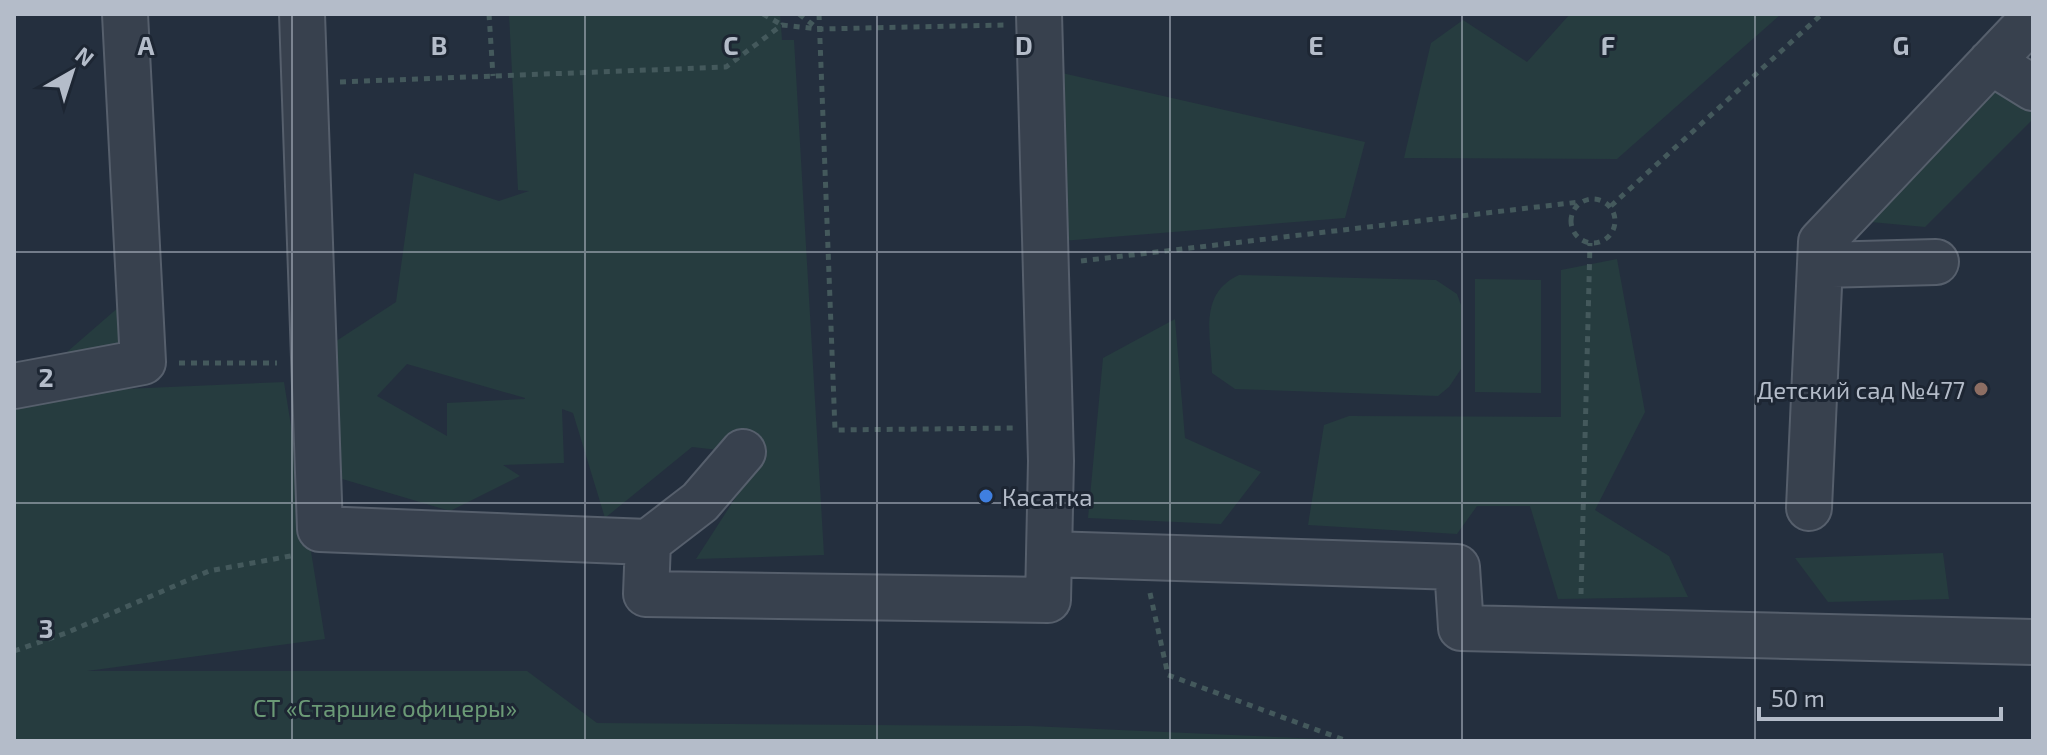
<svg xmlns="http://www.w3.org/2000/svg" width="2047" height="755" viewBox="0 0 2047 755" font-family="'Exo 2',sans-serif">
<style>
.green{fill:#263c3f;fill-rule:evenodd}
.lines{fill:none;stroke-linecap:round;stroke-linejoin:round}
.minor-casing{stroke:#565f6c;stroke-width:48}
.path{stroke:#44595c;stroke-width:5;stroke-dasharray:6 6;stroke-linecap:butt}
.minor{stroke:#38414e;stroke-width:44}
.grid{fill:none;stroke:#b4bcc9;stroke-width:2;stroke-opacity:0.55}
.education-dot{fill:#8d6e63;stroke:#1d2633;stroke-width:3}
.shop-dot{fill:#3f7fe0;stroke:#1d2633;stroke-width:3}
.labels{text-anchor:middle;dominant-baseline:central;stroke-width:6;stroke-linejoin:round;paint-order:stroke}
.poi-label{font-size:24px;fill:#b4bcc9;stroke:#1d2633;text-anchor:end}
.park-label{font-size:24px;fill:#6b9a76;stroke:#1d2633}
.grid-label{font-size:26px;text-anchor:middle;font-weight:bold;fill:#b4bcc9;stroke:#1d2633;stroke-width:6;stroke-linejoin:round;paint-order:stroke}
</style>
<rect width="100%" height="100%" fill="#242f3e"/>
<path class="green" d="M509 14H780L782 40H794L824 555 696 559 763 455 692 447 605 518 573 413 562 409 564 463 503 465 520 476 450 511 339 478 327 347 396 302 414 173 499 201 529 191 518 190ZM407 364 525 398V399L447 403V436L377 396Z
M1570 14H1781L1617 159 1404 158 1431 43 1463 20 1527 62Z
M1991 70 2033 97V119L1925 227 1849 220Z
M1062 73 1365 142 1345 218 1062 241Z
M1617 259 1645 412 1595 510 1669 556 1688 597 1558 599 1530 506H1477L1457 534 1308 525 1324 425 1349 416 1561 417V270Z
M1239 275 1436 280 1457 294 1461 305V369L1449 387 1438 396 1235 389 1212 373C1211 335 1198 294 1239 275Z
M1475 279 1541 280V393L1475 392Z
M120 306 124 389 284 382 325 639 87 671H527L597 723 1030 726 1367 741H14V398Z
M1175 319 1185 438 1261 472 1221 524 1088 518 1103 358Z
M1943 553 1949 599 1828 602 1795 558Z"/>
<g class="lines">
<g class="minor-casing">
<path id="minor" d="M302 14 320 529 648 542 646 594 1048 600 1049 554 1457 567 1461 628 2033 642
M1039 14 1051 461 1049 554
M1991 62 2033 88
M1822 265 1936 262
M14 386 143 362 125 14
M1809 508 1821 242 2033 18
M648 542 700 502 743 452"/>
</g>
<path class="path" d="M489 14 493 76
M763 14 782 25
M799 14 817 28
M819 14 835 430 1014 428
M340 82 726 67 782 25 819 29 1004 25
M1571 221a22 22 0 1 1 44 0a22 22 0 1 1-44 0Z
M1611 206 1822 14
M1081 261 1579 202
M179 363H277
M1150 593 1168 675 1347 741
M1581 594 1590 243
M14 651 66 633 209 571 296 555"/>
<use href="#minor" class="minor"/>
</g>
<path class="grid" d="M292 14V741M585 14V741M877 14V741M1170 14V741M1462 14V741M1755 14V741M14 252H2033M14 503H2033"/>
<circle class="education-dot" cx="1981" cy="389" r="8"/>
<circle class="shop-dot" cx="986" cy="496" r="8"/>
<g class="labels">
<g class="poi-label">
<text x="1965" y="389">Детский сад №477</text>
<text x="1002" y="496" text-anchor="start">Касатка</text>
</g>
<g class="park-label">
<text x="385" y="707">СТ «Старшие офицеры»</text>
</g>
</g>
<g class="grid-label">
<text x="146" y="55">A</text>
<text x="439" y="55">B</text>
<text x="731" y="55">C</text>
<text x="1024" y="55">D</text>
<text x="1316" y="55">E</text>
<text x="1608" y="55">F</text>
<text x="1901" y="55">G</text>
<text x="46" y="387">2</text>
<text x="46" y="638">3</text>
</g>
<rect width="2047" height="755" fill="none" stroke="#b4bcc9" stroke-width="32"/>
<g transform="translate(72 72) rotate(39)" stroke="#1d2633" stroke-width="6" paint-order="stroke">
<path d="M0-6L14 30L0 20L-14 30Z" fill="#b4bcc9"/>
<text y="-12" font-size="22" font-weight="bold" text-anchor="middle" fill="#b4bcc9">N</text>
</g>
<path d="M1759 707v12h242v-12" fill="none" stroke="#b4bcc9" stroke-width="4"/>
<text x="1771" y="707" font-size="24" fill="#b4bcc9" stroke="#1d2633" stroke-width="6" paint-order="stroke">50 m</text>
</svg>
